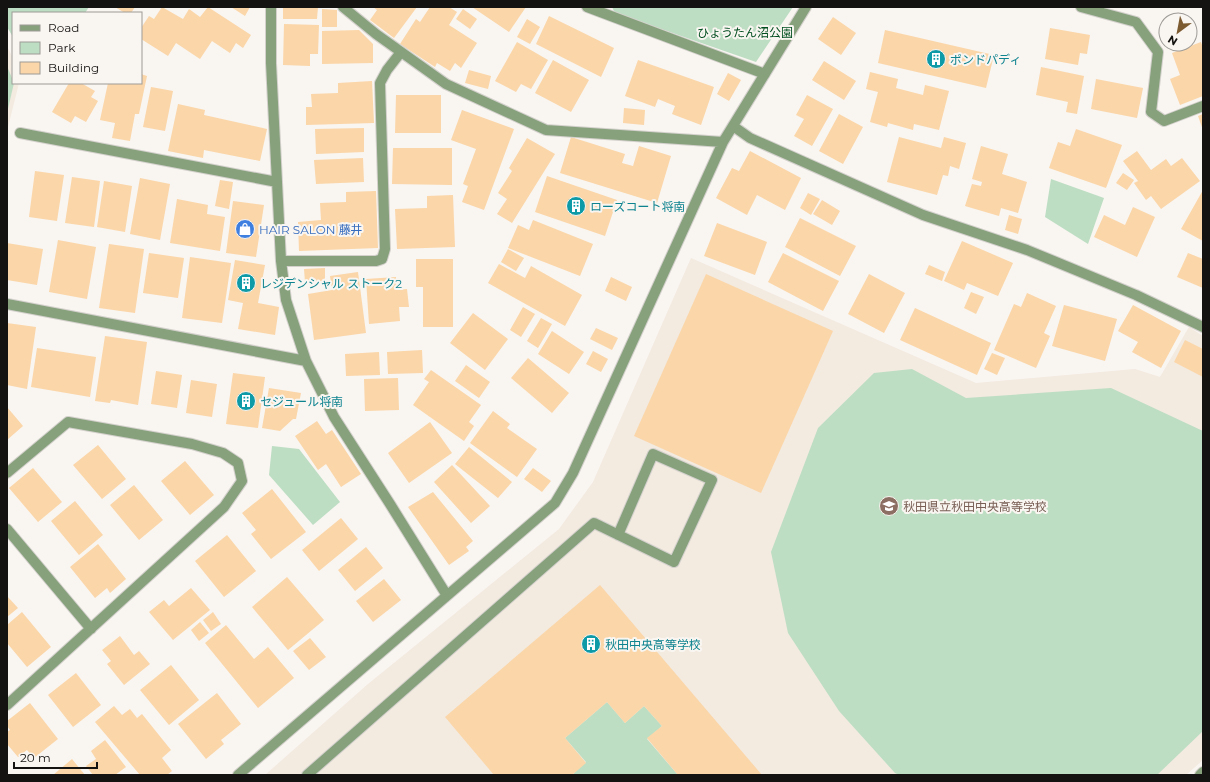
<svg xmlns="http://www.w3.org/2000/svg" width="1210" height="782" viewBox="0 0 1210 782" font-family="Montserrat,'Noto Sans JP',sans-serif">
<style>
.built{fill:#f3eae0}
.green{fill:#bddec3}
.building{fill:#fbd6a8}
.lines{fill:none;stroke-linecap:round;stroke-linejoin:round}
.minor-casing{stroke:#d4d1cd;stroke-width:12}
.minor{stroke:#87a17d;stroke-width:10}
.labels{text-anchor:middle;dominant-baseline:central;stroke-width:4;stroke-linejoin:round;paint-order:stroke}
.park-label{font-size:12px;fill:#004e1f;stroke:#f9f5f1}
.culture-label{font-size:12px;fill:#0d838f;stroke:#f9f5f1;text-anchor:start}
.shop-label{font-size:12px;fill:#366cbe;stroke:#f9f5f1;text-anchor:start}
.education-label{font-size:12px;fill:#785e54;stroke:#f9f5f1;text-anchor:start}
</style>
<rect width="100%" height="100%" fill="#f9f5f1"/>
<path class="built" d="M7 46 13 58V83H19L7 131Z
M691 258 976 383 1135 369 1160 377 1189 327 1203 336V760L1186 775H265L368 684 559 529 593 482Z"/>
<path class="green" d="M7 7H89L85 13H13V37L7 27Z
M612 7H793L756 62 615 13Z
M7 66 14 83 7 113Z
M1051 179 1104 198 1088 244 1045 217Z
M912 369 966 398 1111 388 1203 431V731L1157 775H899L895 773 839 711 788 633 771 552 818 428 874 373Z
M272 446 299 449 340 502 313 525 269 475Z
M607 702 625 723 644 706 662 726 647 739 678 775H572L586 762 565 738Z"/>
<path class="building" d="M115 7H135L131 13H125Z
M162 7 183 19 189 9 200 17 208 7 251 35 243 48 236 43 230 53 212 41 200 59 176 43 168 56 141 39V28L149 16 154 19Z
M231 7H250L245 16Z
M283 7H318L317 19H283Z
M373 7H417L394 38 370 20 377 10Z
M430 7H449L457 12 449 25 477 43 461 68 455 63 450 71 437 63 435 67 400 44 416 19 420 22Z
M472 7H526L509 32Z
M322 9 337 10V27H322Z
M463 9 477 19 470 29 456 19Z
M549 16 614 48 601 77 536 44Z
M833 17 856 33 841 55 818 39Z
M527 19 540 27 530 44 517 37Z
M284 24 319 25 318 54H310V66L283 65Z
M1050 28 1090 35 1087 54 1080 53 1078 65 1045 59Z
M359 30 373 44V63L322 64V31Z
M885 30 994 55 986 88 878 63Z
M517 42 548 60 531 89 521 84 516 92 495 81Z
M1201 42 1203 48V96L1180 105 1170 79 1180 75 1172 53Z
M553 60 589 80 571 112 535 93Z
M638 60 714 87 701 125 672 114 675 106 658 99 655 107 625 96Z
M824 61 856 81 844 100 812 80Z
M1041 67 1084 76 1077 114 1066 112 1068 102 1036 95Z
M469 70 491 76 488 89 465 83Z
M870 72 898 79 896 88 923 95 925 85 949 91 939 130 914 124 913 130 888 123 887 127 870 122 878 92 866 89Z
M728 73 741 80 729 101 717 94Z
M141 74 147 76 139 114H135L130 141 112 138 115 123 100 120 108 83H141Z
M1096 79 1143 88 1137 118 1091 109Z
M372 81 374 123 306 125V107H312L311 94 338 93V83Z
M69 83H81L95 91 91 97 98 101 86 122 75 116 71 123 52 112Z
M151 87 173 91 165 131 143 127Z
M396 95H441V133H395Z
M807 95 833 109 812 146 794 136 804 119 796 115Z
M178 104 205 110 204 115 267 129 260 161 204 150 203 158 168 151Z
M624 108 645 110 644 125 623 123Z
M462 110 514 129 484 210 462 202 468 186 463 184 476 149 451 140Z
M839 114 863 127 843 164 819 151Z
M1203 114V130L1198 116Z
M364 128V152L316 154 315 129Z
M1076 129 1122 145 1106 188 1049 168 1058 142 1070 146Z
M571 137 625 154 622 163 633 166 639 146 671 156 657 203 560 173Z
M899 137 941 148 944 137 966 143 959 169 950 166 948 176 943 175 937 195 887 182Z
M527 138 555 154 512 223 497 214 507 199 498 193 512 171 509 168Z
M981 146 1008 154 1002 174 1027 182 1018 213 1001 208 999 216 965 206 972 184 981 186 982 182 972 179Z
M393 148H452V185L392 184Z
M750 151 801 178 785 210 757 195 747 215 716 198 732 168 739 171Z
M1137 151 1151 170 1166 159 1171 166 1182 158 1200 181 1161 209 1151 196 1146 200 1134 183 1138 181 1123 161Z
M363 158 364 182 316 184 314 160Z
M35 171 64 175 57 221 29 217Z
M1123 173 1134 180 1127 190 1116 183Z
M547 176 617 200 605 236 535 212Z
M72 177 100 181 94 227 65 223Z
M140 178 170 184 160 240 130 234Z
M220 180 233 182 229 209 215 206Z
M104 181 132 186 125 232 97 227Z
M1203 190V241L1181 229Z
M376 191 378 248 299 251 298 222 321 220 320 203 346 202V192Z
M808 193 820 199 811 215 800 208Z
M453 195 455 247 397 249 395 209 427 208V196Z
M177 199 208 205 207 214 225 217 220 251 170 243Z
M822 200 840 211 832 225 813 214Z
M233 201 264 205 256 257 226 253Z
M1133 207 1155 217 1137 257 1094 237 1104 215 1125 225Z
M1009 215 1022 219 1018 234 1005 230Z
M800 218 856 246 840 276 785 247Z
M533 220 593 244 580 276 508 248 518 225 529 230Z
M717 223 767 242 755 275 704 256Z
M58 240 96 247 87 299 49 292Z
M962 241 1013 263 998 296 967 283 964 290 944 281Z
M7 243 43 249 37 285 7 280Z
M109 244 144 249 135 313 99 308Z
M508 249 524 258 516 271 501 262Z
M149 253 184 258 178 298 143 293Z
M783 253 839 281 823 311 768 282Z
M1188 253 1203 259V288L1177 277Z
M190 257 231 263 222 323 182 318Z
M416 259H453V327H423V287H416Z
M235 260 265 265 258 303 279 307 275 335 238 329 243 303 228 300Z
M499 264 525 278 531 266 582 295 565 326 488 283Z
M929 265 945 272 942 281 925 274Z
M325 268V281L305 282 304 269Z
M358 272 366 333 314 340 308 294 332 290 330 276Z
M706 274 833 331 761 493 634 436Z
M869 274 905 293 884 333 848 314Z
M396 277V290L407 289 409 307H399L400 321 369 324 366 279Z
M611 277 632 287 626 301 605 291Z
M971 292 984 297 976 314 964 308Z
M1027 293 1056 306 1044 333 1050 336 1036 368 994 350 1014 304 1021 307Z
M1064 305 1117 319 1105 361 1052 346Z
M1133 305 1181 331 1161 368 1132 352 1138 342 1118 331Z
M523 307 535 314 521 337 510 330Z
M915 308 991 343 977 375 900 340Z
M473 313 508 339 485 370 450 343Z
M541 318 552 324 538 348 527 341Z
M7 323 36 327 27 389 7 385Z
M596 328 618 338 612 350 590 339Z
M552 331 584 352 569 374 538 354Z
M105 336 147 342 138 405 111 400 110 403 95 401Z
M1185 340 1203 349V377L1174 362Z
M37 348 96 357 90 397 31 387Z
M422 350 423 373 388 374 387 352Z
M593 351 608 359 601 372 586 364Z
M379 352 380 375 346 376 345 354Z
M992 353 1005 358 997 375 984 369Z
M528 358 569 393 552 413 511 378Z
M466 365 490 382 479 398 455 381Z
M431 370 481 405 469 422 474 426 464 441 413 405 429 382 424 379Z
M156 371 182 375 177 408 151 404Z
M233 373 265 377 258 428 226 424Z
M398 378 399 410 365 411 364 379Z
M191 380 217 384 212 417 186 413Z
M269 388 301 393 296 419H293L280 431 262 428Z
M7 407 23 426 7 440Z
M493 411 510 424 507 428 537 449 517 477 470 443Z
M317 421 326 434 332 430 361 474 341 487 326 464 318 470 295 436Z
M430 422 452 453 409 483 388 453Z
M98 445 126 479 102 499 73 465Z
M469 447 512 482 498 498 455 464Z
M185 461 214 495 190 515 161 481Z
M452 465 490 506 471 523 434 482Z
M33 468 62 502 38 522 9 488Z
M533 468 551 481 542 492 524 479Z
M134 485 163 520 139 540 110 505Z
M272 489 306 532 271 559 251 534 256 530 242 513Z
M433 492 473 541 466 547 469 551 449 565 408 507Z
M75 501 103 535 79 555 51 521Z
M341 518 358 539 319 571 302 550Z
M227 535 256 571 224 597 195 561Z
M98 544 126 579 110 593 107 588 95 598 70 567Z
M366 547 383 568 355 591 338 570Z
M287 577 324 620 288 650 252 607Z
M384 579 401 600 373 622 356 601Z
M600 585 762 775H678L647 738 662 726 644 706 625 723 607 702 565 738 586 763 572 775H494L445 717Z
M191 588 210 610 173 640 149 612 164 600 169 606Z
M7 596 18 608 7 617Z
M22 612 51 647 27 667 7 643V625Z
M213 612 221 624 211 631 203 620Z
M200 622 209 633 199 641 191 630Z
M226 625 254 659 268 647 294 678 258 708 205 643Z
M120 636 134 655 139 651 150 664 124 685 107 664 111 661 102 650Z
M310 638 326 657 309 670 293 651Z
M171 665 199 700 169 725 140 690Z
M76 673 101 705 73 727 48 695Z
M217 693 241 724 221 740 224 744 206 759 178 724Z
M30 703 58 739 34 758 27 750 18 757 7 744V732L10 730 7 726V721Z
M114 706 122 715 130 709 137 718 142 714 171 750 162 758 172 771 167 775H140L95 722Z
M105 740 126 767 115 775H93L86 766 96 759 91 751Z
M72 759 85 775H53Z"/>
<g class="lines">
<g class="minor-casing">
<path id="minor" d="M271 7V63L277 182 281 261 286 300 306 361 334 417 390 504 446 594
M343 7 376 34 446 84 546 130 723 142
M587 7 765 74
M1081 7 1136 22 1158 52 1151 112 1164 121 1203 106
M733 126 750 138 923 215 1027 250 1136 295 1203 327
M20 133 277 182
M281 261H376L382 259 385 249 380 83 387 70 401 52
M7 304 306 361
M7 473 68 422 192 444 223 453 238 463 242 481 224 507 7 705
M7 529 91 629
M238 775 555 503 573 473 723 142 806 7
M307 775 594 523 674 562 712 480 653 454 618 535
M1200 775 1203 772"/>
</g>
<use href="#minor" class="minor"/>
</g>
<defs>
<g id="building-disc" transform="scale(1)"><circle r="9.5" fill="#0f9aa8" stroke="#f9f5f1"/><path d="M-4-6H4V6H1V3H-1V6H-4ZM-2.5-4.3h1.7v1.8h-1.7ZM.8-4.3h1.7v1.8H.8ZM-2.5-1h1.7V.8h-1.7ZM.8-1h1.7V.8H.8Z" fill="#fff"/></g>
<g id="shop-disc" transform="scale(1)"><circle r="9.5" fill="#3f7fe0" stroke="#f9f5f1"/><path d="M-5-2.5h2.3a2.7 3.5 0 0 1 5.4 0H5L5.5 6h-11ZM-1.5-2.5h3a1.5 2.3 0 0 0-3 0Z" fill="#fff"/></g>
<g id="school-disc" transform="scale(1)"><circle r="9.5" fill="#8d6e63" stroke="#f9f5f1"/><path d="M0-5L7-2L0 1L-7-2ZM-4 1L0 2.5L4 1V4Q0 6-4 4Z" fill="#fff"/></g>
</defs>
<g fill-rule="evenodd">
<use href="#building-disc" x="936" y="59"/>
<use href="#building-disc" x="576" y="206"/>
<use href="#shop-disc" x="245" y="229"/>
<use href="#building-disc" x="246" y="283"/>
<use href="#building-disc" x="246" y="401"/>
<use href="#school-disc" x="889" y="506"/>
<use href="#building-disc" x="591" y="644"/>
</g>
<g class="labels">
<g class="park-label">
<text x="745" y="32">ひょうたん沼公園</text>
</g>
<g class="culture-label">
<text x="950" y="59">ポンドパディ</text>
<text x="590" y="206">ローズコート将南</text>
<text x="260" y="283">レジデンシャル ストーク2</text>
<text x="260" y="401">セジュール将南</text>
<text x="605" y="644">秋田中央高等学校</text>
</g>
<g class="shop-label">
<text x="259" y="229">HAIR SALON 藤井</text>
</g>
<g class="education-label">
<text x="903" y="506">秋田県立秋田中央高等学校</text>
</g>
</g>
<rect width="1210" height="782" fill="none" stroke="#141311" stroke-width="16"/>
<rect x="12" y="12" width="130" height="72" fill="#f9f5f1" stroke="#9d9b97"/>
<rect x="20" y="25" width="20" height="6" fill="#87a17d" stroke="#9d9b97"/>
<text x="48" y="32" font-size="12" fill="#141311">Road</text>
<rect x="20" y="42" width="20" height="12" fill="#bddec3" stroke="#9d9b97"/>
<text x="48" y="52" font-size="12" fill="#141311">Park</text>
<rect x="20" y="62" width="20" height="12" fill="#fbd6a8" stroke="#9d9b97"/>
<text x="48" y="72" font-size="12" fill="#141311">Building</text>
<g transform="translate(1178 32) rotate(212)"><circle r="19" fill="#f9f5f1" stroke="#9d9b97"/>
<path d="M0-3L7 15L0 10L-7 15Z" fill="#7c5b31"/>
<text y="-6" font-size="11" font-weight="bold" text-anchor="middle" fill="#141311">N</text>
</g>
<path d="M14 762v6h83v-6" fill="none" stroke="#141311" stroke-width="2"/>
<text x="20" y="762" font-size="12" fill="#141311" stroke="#f9f5f1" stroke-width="3" paint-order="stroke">20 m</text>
</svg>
